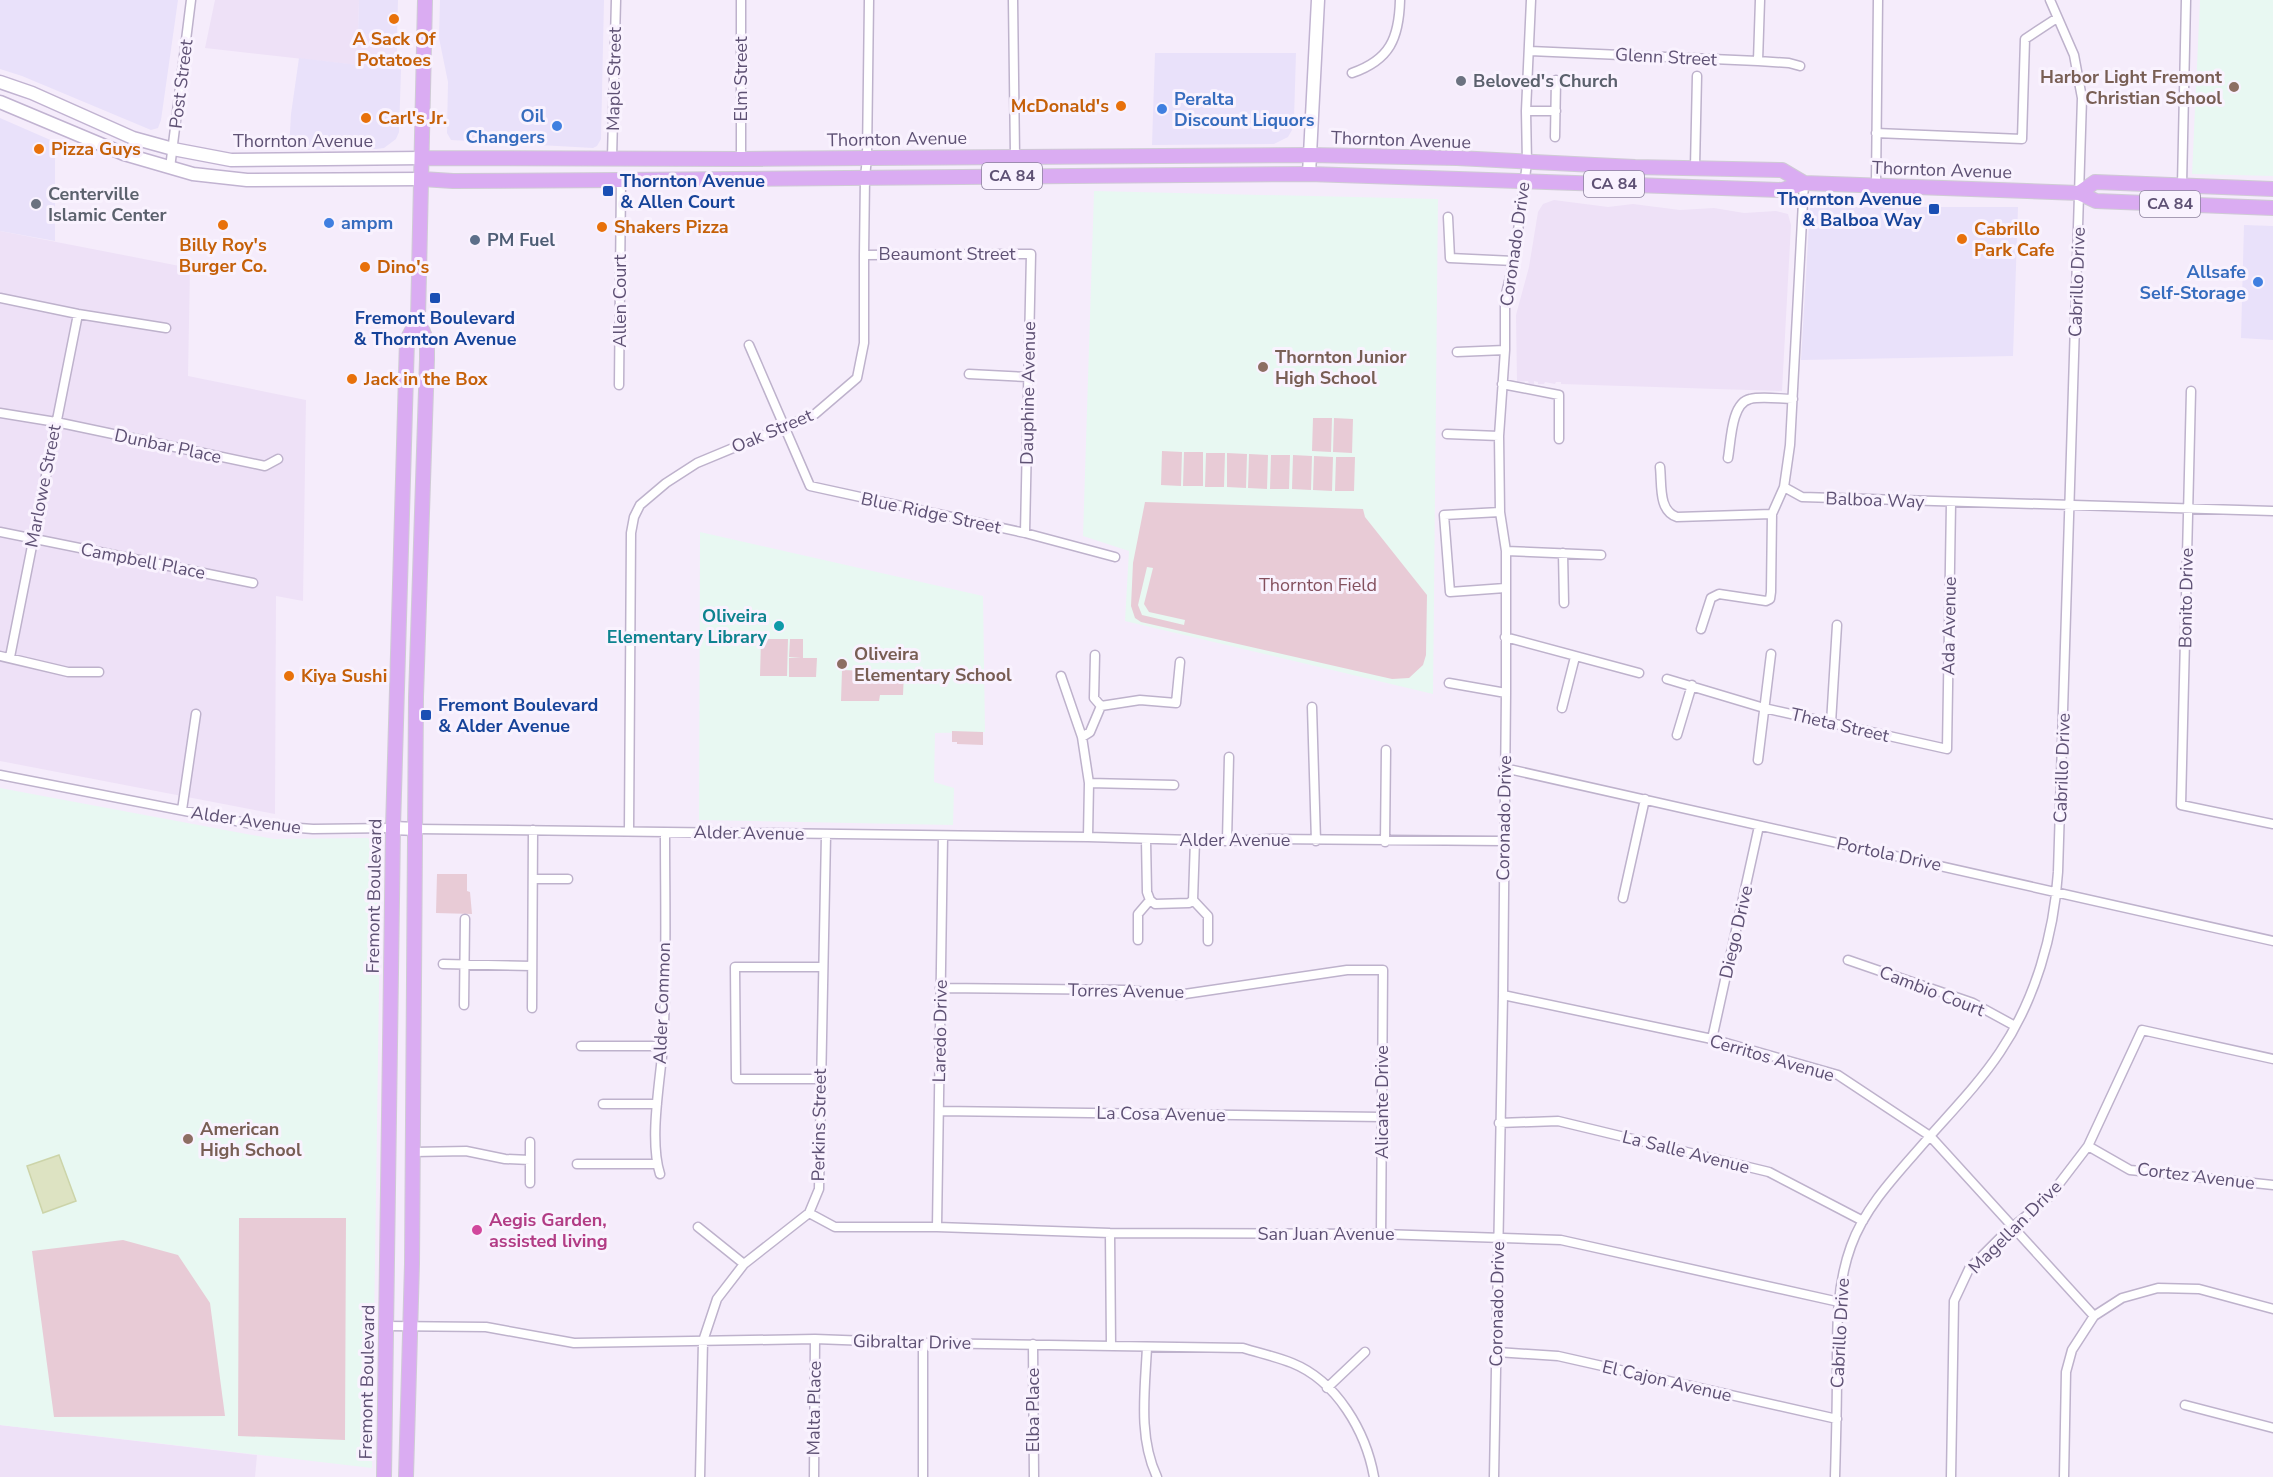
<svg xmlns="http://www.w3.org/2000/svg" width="2273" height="1477" viewBox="0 0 2273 1477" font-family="'Nunito Sans',sans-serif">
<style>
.residential{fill:#eee1f7}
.commercial{fill:#e9e1fa}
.education{fill:#e8f8f2}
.green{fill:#e8cbd6;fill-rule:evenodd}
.water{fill:#dde3c2;stroke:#ccd4a9;stroke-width:1.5}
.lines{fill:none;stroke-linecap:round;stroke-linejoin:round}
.street-casing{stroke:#beb2cc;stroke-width:11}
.secondary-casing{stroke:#c1b3d1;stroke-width:15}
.primary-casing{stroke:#cfcbd5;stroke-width:16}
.street{stroke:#fff;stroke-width:8}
.secondary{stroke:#fff;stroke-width:12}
.primary{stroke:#daacf2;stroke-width:14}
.food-dot{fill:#e8710a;stroke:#f9f2fe;stroke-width:2}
.worship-dot{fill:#6b7280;stroke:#f9f2fe;stroke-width:2}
.education-dot{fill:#8d6e63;stroke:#f9f2fe;stroke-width:2}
.shop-dot{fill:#3f7fe0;stroke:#f9f2fe;stroke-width:2}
.transit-dot{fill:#1a4fb4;stroke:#f9f2fe;stroke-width:2}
.service-dot{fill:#5c6f8a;stroke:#f9f2fe;stroke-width:2}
.culture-dot{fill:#0f9aa8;stroke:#f9f2fe;stroke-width:2}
.hotel-dot{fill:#d1479c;stroke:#f9f2fe;stroke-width:2}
.labels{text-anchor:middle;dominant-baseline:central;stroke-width:6;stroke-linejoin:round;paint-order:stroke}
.shield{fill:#f9f2fe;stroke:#8c819d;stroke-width:1.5}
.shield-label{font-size:16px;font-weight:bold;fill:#5e5174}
.food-label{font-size:18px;font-weight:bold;fill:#c56008;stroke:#f9f2fe;text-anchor:start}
.street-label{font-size:18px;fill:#5e5174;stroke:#f9f2fe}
.education-label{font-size:18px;font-weight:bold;fill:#785e54;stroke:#f9f2fe;text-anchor:start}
.worship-label{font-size:18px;font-weight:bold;fill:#5b616d;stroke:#f9f2fe;text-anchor:start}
.shop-label{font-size:18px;font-weight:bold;fill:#366cbe;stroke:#f9f2fe;text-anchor:start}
.transit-label{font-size:18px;font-weight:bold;fill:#164399;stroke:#f9f2fe;text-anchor:start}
.service-label{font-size:18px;font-weight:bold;fill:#4e5e75;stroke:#f9f2fe;text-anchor:start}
.park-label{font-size:18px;fill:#84505e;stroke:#f9f2fe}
.culture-label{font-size:18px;font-weight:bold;fill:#0d838f;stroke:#f9f2fe;text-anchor:end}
.hotel-label{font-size:18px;font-weight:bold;fill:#b23c85;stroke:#f9f2fe;text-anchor:start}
</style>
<rect width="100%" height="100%" fill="#f5ecfb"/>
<path class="residential" d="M215 0H359L358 33 397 38V58L401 62V70L205 48Z
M1554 200 1608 207 1633 204 1680 210 1714 208 1744 213 1776 211 1788 214 1791 225 1782 391 1561 384V382H1556L1555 384 1545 382 1544 384H1538V382L1534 381V384H1529L1528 381 1517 382 1516 315 1529 267 1538 212 1543 204Z
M0 231 190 268 188 376 306 400 303 601 276 596 275 814 0 761Z
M0 1425 257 1455 255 1477H0Z"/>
<path class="commercial" d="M0 0H178L161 120 158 128 151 130 22 76 0 69Z
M359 0H398L397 38 358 33Z
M440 0H604L601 139 597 146 593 148 451 140 447 133 448 82 439 38Z
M1155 53H1296L1294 119 1292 130 1288 137 1274 144 1152 145Z
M299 58 401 70 399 132 396 139 384 148 376 149 289 150 291 114Z
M0 118 55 142V241L0 231Z
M1810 207H2018L2013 356 1801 360Z
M2244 225 2273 226V340L2241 338Z"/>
<path class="education" d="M2200 0H2273V176L2192 174Z
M1094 191 1438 199 1433 694 1125 621 1129 551 1083 536Z
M700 532 983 596 985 732 935 733 934 782 954 788 953 825 699 820Z
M0 788 274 839 367 838 374 840 379 845 381 853 372 1468 0 1425Z"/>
<path class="green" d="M1313 418H1332L1331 452 1312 451Z
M1334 418 1353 419 1352 453 1333 452Z
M1162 451 1182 452 1181 486 1161 485Z
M1184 452H1203V486H1183Z
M1206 453H1225L1224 487H1205Z
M1227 453 1247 454 1246 488 1227 487Z
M1249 454 1268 455 1267 489 1248 488Z
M1271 455H1290L1289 489H1270Z
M1293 455 1312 456 1311 490 1292 489Z
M1314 456 1333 457 1332 491 1313 490Z
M1336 457H1355L1354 491H1335Z
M1145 502 1363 509 1365 517 1427 595 1426 655 1423 665 1409 678 1392 679 1141 622 1135 618 1131 606 1133 563ZM1147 567 1153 568 1144 604 1149 612 1185 620 1184 625 1142 615 1138 605Z
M761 639H788L787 676H760Z
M790 639H803V658H817L816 677H789V658H801L789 657Z
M842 670 904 672 903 695H880L879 701H841Z
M952 731 983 732V745L957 744V742H952Z
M437 874H467V891L470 892 472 914 436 913Z
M239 1218H346L345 1440 238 1436Z
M123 1240 178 1255 210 1303 225 1416 54 1417 32 1251Z"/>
<path class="water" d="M59 1155 76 1201 43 1213 27 1166Z"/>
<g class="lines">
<g class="street-casing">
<path id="street" d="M1013 0 1015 156
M1530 51 1758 61 1789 63 1800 66
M1758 61 1760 0
M1352 73C1390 60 1399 38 1400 0
M1526 111H1556
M1876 133 2022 139 2025 39 2057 18
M1555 137 1556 80
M612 158 616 0
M741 159V0
M1695 167 1697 76
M170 168 191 0
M1876 185 1878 0
M2182 185 2186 0
M1448 217 1450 258 1514 261
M864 255 1031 254 1025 533
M0 298 78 314 166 328
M749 345 810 486 1025 533 1115 557
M1457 352 1505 350
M969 374 1028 377
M1502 384 1559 395V439
M619 385 621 180
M2191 391 2181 805 2273 824
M0 413 56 422 265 466 278 459
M1447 434 1499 436
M1728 458C1731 442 1731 403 1750 399 1762 396 1780 399 1793 399
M1660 467C1662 484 1658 511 1677 517L1772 514
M1784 487 1802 497 2273 511
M1500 512 1444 515 1450 592 1505 588
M0 532 253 583
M1506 551 1601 555
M1563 553 1564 603
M1701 629 1711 598 1719 594 1766 601 1770 599 1771 592 1772 514 1784 487 1790 445 1804 183
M1505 637 1639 673
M1095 655 1094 698 1101 706
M0 656 68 672H99
M10 657 78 314
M1061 676 1082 737 1089 783 1088 837
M1667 679 1764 708 1947 749 1951 503
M1449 683 1506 693
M1312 707 1316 841
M1562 708 1575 657
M1831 723 1837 625
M1677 735 1692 685
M1082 737 1090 732 1101 706 1140 700 1176 703 1180 662
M1758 760 1771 654
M1504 768 2273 941
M0 775 257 825 313 829 393 828
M1089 783 1174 785
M182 810 196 714
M416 829 1088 837 1227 841 1271 839 1504 841
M629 831 631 533 634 517 640 505 666 483 697 463 815 414 857 378 864 343V255L865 177 867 158 869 0
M1146 840 1147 892 1150 900 1155 904 1189 903 1193 900 1195 840
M1227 841 1229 757
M1385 842 1386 750
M533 879H568
M1623 898 1645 799
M1193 900 1208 916V941
M1138 940V914L1150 900
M1848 960 1973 1003 2015 1026
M443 964 532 966
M940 988 1127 990 1178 995 1347 970H1383L1381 1234
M1503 995 1712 1039 1838 1075 1930 1136 2094 1316
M464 1005 465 919
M532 1008 533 830
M1712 1039 1759 826
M581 1046H663
M820 1079H736L735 967H823
M603 1104H657
M939 1111 1383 1117
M1499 1123 1558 1121 1769 1172 1863 1221
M2088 1146 2130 1170 2273 1185
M413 1152 466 1151 505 1159 530 1160
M577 1164H657
M660 1174C649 1140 660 1082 663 1046 667 976 665 902 665 832
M530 1183V1142
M809 1213 835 1227H937L1110 1233 1381 1234 1561 1240 1839 1302
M698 1227 744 1264
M937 1227 943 836
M1110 1233 1111 1345
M386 1326 486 1327 574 1343 815 1339 923 1343 1243 1348C1259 1353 1277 1357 1292 1363 1337 1381 1366 1432 1374 1477
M923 1343V1477
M1033 1344 1034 1477
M1147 1347C1145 1390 1138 1437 1157 1477
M1497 1352 1558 1356 1837 1419
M1327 1388 1365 1352
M2185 1405 2273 1428
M700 1477 703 1341 717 1299 744 1264 809 1213 819 1189 826 835
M814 1477 815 1339
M1494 1477 1503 995 1506 693V551L1500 512 1499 436 1505 350V298L1514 261 1527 163 1526 111 1531 0
M1835 1477C1836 1442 1837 1407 1837 1372 1837 1330 1836 1287 1851 1246 1866 1204 1901 1170 1930 1136 1954 1109 1980 1082 2000 1052 2035 1000 2054 935 2058 872L2082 98 2074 55 2050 0
M1951 1477 1954 1301 1969 1269 2004 1234 2049 1197 2088 1146 2142 1030 2273 1059
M2064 1477 2066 1372 2072 1350 2094 1316 2122 1298 2158 1288 2199 1289 2273 1309"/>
</g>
<g class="secondary-casing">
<path id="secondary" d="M0 82 32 93 133 138 173 149 231 160 423 158
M0 102 124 154 193 174 247 180 422 179
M1309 174 1318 0
M393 828 416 829"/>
</g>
<g class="primary-casing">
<path id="primary" d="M423 158 741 159 1310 155 1457 158 1635 167 1782 170 1804 183
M422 179 453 181 621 180 1309 174 1782 190 1804 183 2079 193 2096 201 2273 208
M2079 193 2095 182 2273 189
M384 1477 393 828 407 340 418 319
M406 1477 412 1264 416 697 427 359V342L418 319 425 0"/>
</g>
<use href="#street" class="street"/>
<use href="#secondary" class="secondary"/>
<use href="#primary" class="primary"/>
</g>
<g class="food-dot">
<circle cx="394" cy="19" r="6"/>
<circle cx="1121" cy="106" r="6"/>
<circle cx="366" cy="118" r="6"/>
<circle cx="39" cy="149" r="6"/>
<circle cx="223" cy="225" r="6"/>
<circle cx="602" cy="227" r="6"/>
<circle cx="1962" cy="239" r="6"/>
<circle cx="365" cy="267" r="6"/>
<circle cx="352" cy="379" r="6"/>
<circle cx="289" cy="676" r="6"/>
</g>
<g class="worship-dot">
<circle cx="1461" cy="81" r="6"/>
<circle cx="36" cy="204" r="6"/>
</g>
<g class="education-dot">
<circle cx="2234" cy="87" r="6"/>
<circle cx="1263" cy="367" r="6"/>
<circle cx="842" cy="664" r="6"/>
<circle cx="188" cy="1139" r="6"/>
</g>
<g class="shop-dot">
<circle cx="1162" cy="109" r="6"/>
<circle cx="557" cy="126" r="6"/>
<circle cx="329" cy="223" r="6"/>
<circle cx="2258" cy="282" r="6"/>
</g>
<g class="transit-dot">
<rect x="602" y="185" width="12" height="12" rx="3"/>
<rect x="1928" y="203" width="12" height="12" rx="3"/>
<rect x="429" y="292" width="12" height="12" rx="3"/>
<rect x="420" y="709" width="12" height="12" rx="3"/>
</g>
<circle class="service-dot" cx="475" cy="240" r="6"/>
<circle class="culture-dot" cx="779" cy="626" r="6"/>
<circle class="hotel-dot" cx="477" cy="1230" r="6"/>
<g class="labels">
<g class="shield">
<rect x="982" y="163" width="60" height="26" rx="4.5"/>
<rect x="1584" y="171" width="60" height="26" rx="4.5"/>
<rect x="2140" y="191" width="60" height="26" rx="4.5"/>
</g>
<g class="shield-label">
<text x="1012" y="176">CA 84</text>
<text x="1614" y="184">CA 84</text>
<text x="2170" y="204">CA 84</text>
</g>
<g class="food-label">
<text x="394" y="39" text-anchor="middle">A Sack Of<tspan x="394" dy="21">Potatoes</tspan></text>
<text x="1109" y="106" text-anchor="end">McDonald's</text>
<text x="378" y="118">Carl's Jr.</text>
<text x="51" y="149">Pizza Guys</text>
<text x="614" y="227">Shakers Pizza</text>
<text x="1974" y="229">Cabrillo<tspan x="1974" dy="21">Park Cafe</tspan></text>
<text x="223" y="245" text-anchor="middle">Billy Roy's<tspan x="223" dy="21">Burger Co.</tspan></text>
<text x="377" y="267">Dino's</text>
<text x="364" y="379">Jack in the Box</text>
<text x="301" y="676">Kiya Sushi</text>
</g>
<g class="street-label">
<text transform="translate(1666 57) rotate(3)">Glenn Street</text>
<text transform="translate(614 79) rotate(-89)">Maple Street</text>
<text transform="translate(741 79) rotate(-90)">Elm Street</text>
<text transform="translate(181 84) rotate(-83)">Post Street</text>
<text transform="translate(897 139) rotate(-1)">Thornton Avenue</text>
<text transform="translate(1401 140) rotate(2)">Thornton Avenue</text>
<text x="303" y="141">Thornton Avenue</text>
<text transform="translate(1942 170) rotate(2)">Thornton Avenue</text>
<text transform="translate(1515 244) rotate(-82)">Coronado Drive</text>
<text x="947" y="254">Beaumont Street</text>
<text transform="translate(2077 282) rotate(-88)">Cabrillo Drive</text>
<text transform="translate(620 301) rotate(-90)">Allen Court</text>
<text transform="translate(1028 393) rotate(-89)">Dauphine Avenue</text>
<text transform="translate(772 431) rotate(-23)">Oak Street</text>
<text transform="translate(168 446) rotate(12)">Dunbar Place</text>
<text transform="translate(43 486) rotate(-79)">Marlowe Street</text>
<text transform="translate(1875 500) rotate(2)">Balboa Way</text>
<text transform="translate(931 513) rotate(12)">Blue Ridge Street</text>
<text transform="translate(143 561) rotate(11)">Campbell Place</text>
<text transform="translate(2186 598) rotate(-89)">Bonito Drive</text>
<text transform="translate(1949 626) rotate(-89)">Ada Avenue</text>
<text transform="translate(1840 725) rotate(13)">Theta Street</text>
<text transform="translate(2062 768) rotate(-88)">Cabrillo Drive</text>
<text transform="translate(1504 818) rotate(-89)">Coronado Drive</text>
<text transform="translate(246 820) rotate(8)">Alder Avenue</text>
<text transform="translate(749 833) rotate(1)">Alder Avenue</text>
<text x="1235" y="840">Alder Avenue</text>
<text transform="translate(1889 854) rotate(12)">Portola Drive</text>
<text transform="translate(374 896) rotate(-89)">Fremont Boulevard</text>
<text transform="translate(1736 932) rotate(-77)">Diego Drive</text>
<text transform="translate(1126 991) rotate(1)">Torres Avenue</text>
<text transform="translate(1932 991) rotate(21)">Cambio Court</text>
<text transform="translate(662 1003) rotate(-88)">Alder Common</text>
<text transform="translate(940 1031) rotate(-89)">Laredo Drive</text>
<text transform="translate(1772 1058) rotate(16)">Cerritos Avenue</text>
<text transform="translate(1382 1102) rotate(-90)">Alicante Drive</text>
<text transform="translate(1161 1114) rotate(1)">La Cosa Avenue</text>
<text transform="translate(819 1125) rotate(-89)">Perkins Street</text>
<text transform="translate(1686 1152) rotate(14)">La Salle Avenue</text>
<text transform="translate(2196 1176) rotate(7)">Cortez Avenue</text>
<text transform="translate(2015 1227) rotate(-45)">Magellan Drive</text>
<text x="1326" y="1234">San Juan Avenue</text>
<text transform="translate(1497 1304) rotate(-89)">Coronado Drive</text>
<text transform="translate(1840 1333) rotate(-87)">Cabrillo Drive</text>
<text transform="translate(912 1342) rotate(1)">Gibraltar Drive</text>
<text transform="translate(1667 1381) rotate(13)">El Cajon Avenue</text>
<text transform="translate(367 1382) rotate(-89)">Fremont Boulevard</text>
<text transform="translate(814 1408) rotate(-89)">Malta Place</text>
<text transform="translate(1033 1410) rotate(-90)">Elba Place</text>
</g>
<g class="education-label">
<text x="2222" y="77" text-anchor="end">Harbor Light Fremont<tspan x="2222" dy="21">Christian School</tspan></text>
<text x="1275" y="357">Thornton Junior<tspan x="1275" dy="21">High School</tspan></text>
<text x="854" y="654">Oliveira<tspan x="854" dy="21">Elementary School</tspan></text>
<text x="200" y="1129">American<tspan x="200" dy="21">High School</tspan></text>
</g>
<g class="worship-label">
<text x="1473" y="81">Beloved's Church</text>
<text x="48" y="194">Centerville<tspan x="48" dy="21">Islamic Center</tspan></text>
</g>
<g class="shop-label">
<text x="1174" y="99">Peralta<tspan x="1174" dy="21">Discount Liquors</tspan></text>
<text x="545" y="116" text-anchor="end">Oil<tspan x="545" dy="21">Changers</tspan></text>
<text x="341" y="223">ampm</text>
<text x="2246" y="272" text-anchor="end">Allsafe<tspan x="2246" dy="21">Self-Storage</tspan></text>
</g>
<g class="transit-label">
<text x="620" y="181">Thornton Avenue<tspan x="620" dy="21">&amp; Allen Court</tspan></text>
<text x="1922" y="199" text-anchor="end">Thornton Avenue<tspan x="1922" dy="21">&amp; Balboa Way</tspan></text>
<text x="435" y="318" text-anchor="middle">Fremont Boulevard<tspan x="435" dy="21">&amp; Thornton Avenue</tspan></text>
<text x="438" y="705">Fremont Boulevard<tspan x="438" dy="21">&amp; Alder Avenue</tspan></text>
</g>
<g class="service-label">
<text x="487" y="240">PM Fuel</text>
</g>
<g class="park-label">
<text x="1318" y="585">Thornton Field</text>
</g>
<g class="culture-label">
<text x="767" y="616">Oliveira<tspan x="767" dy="21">Elementary Library</tspan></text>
</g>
<g class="hotel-label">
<text x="489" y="1220">Aegis Garden,<tspan x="489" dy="21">assisted living</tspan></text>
</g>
</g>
</svg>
